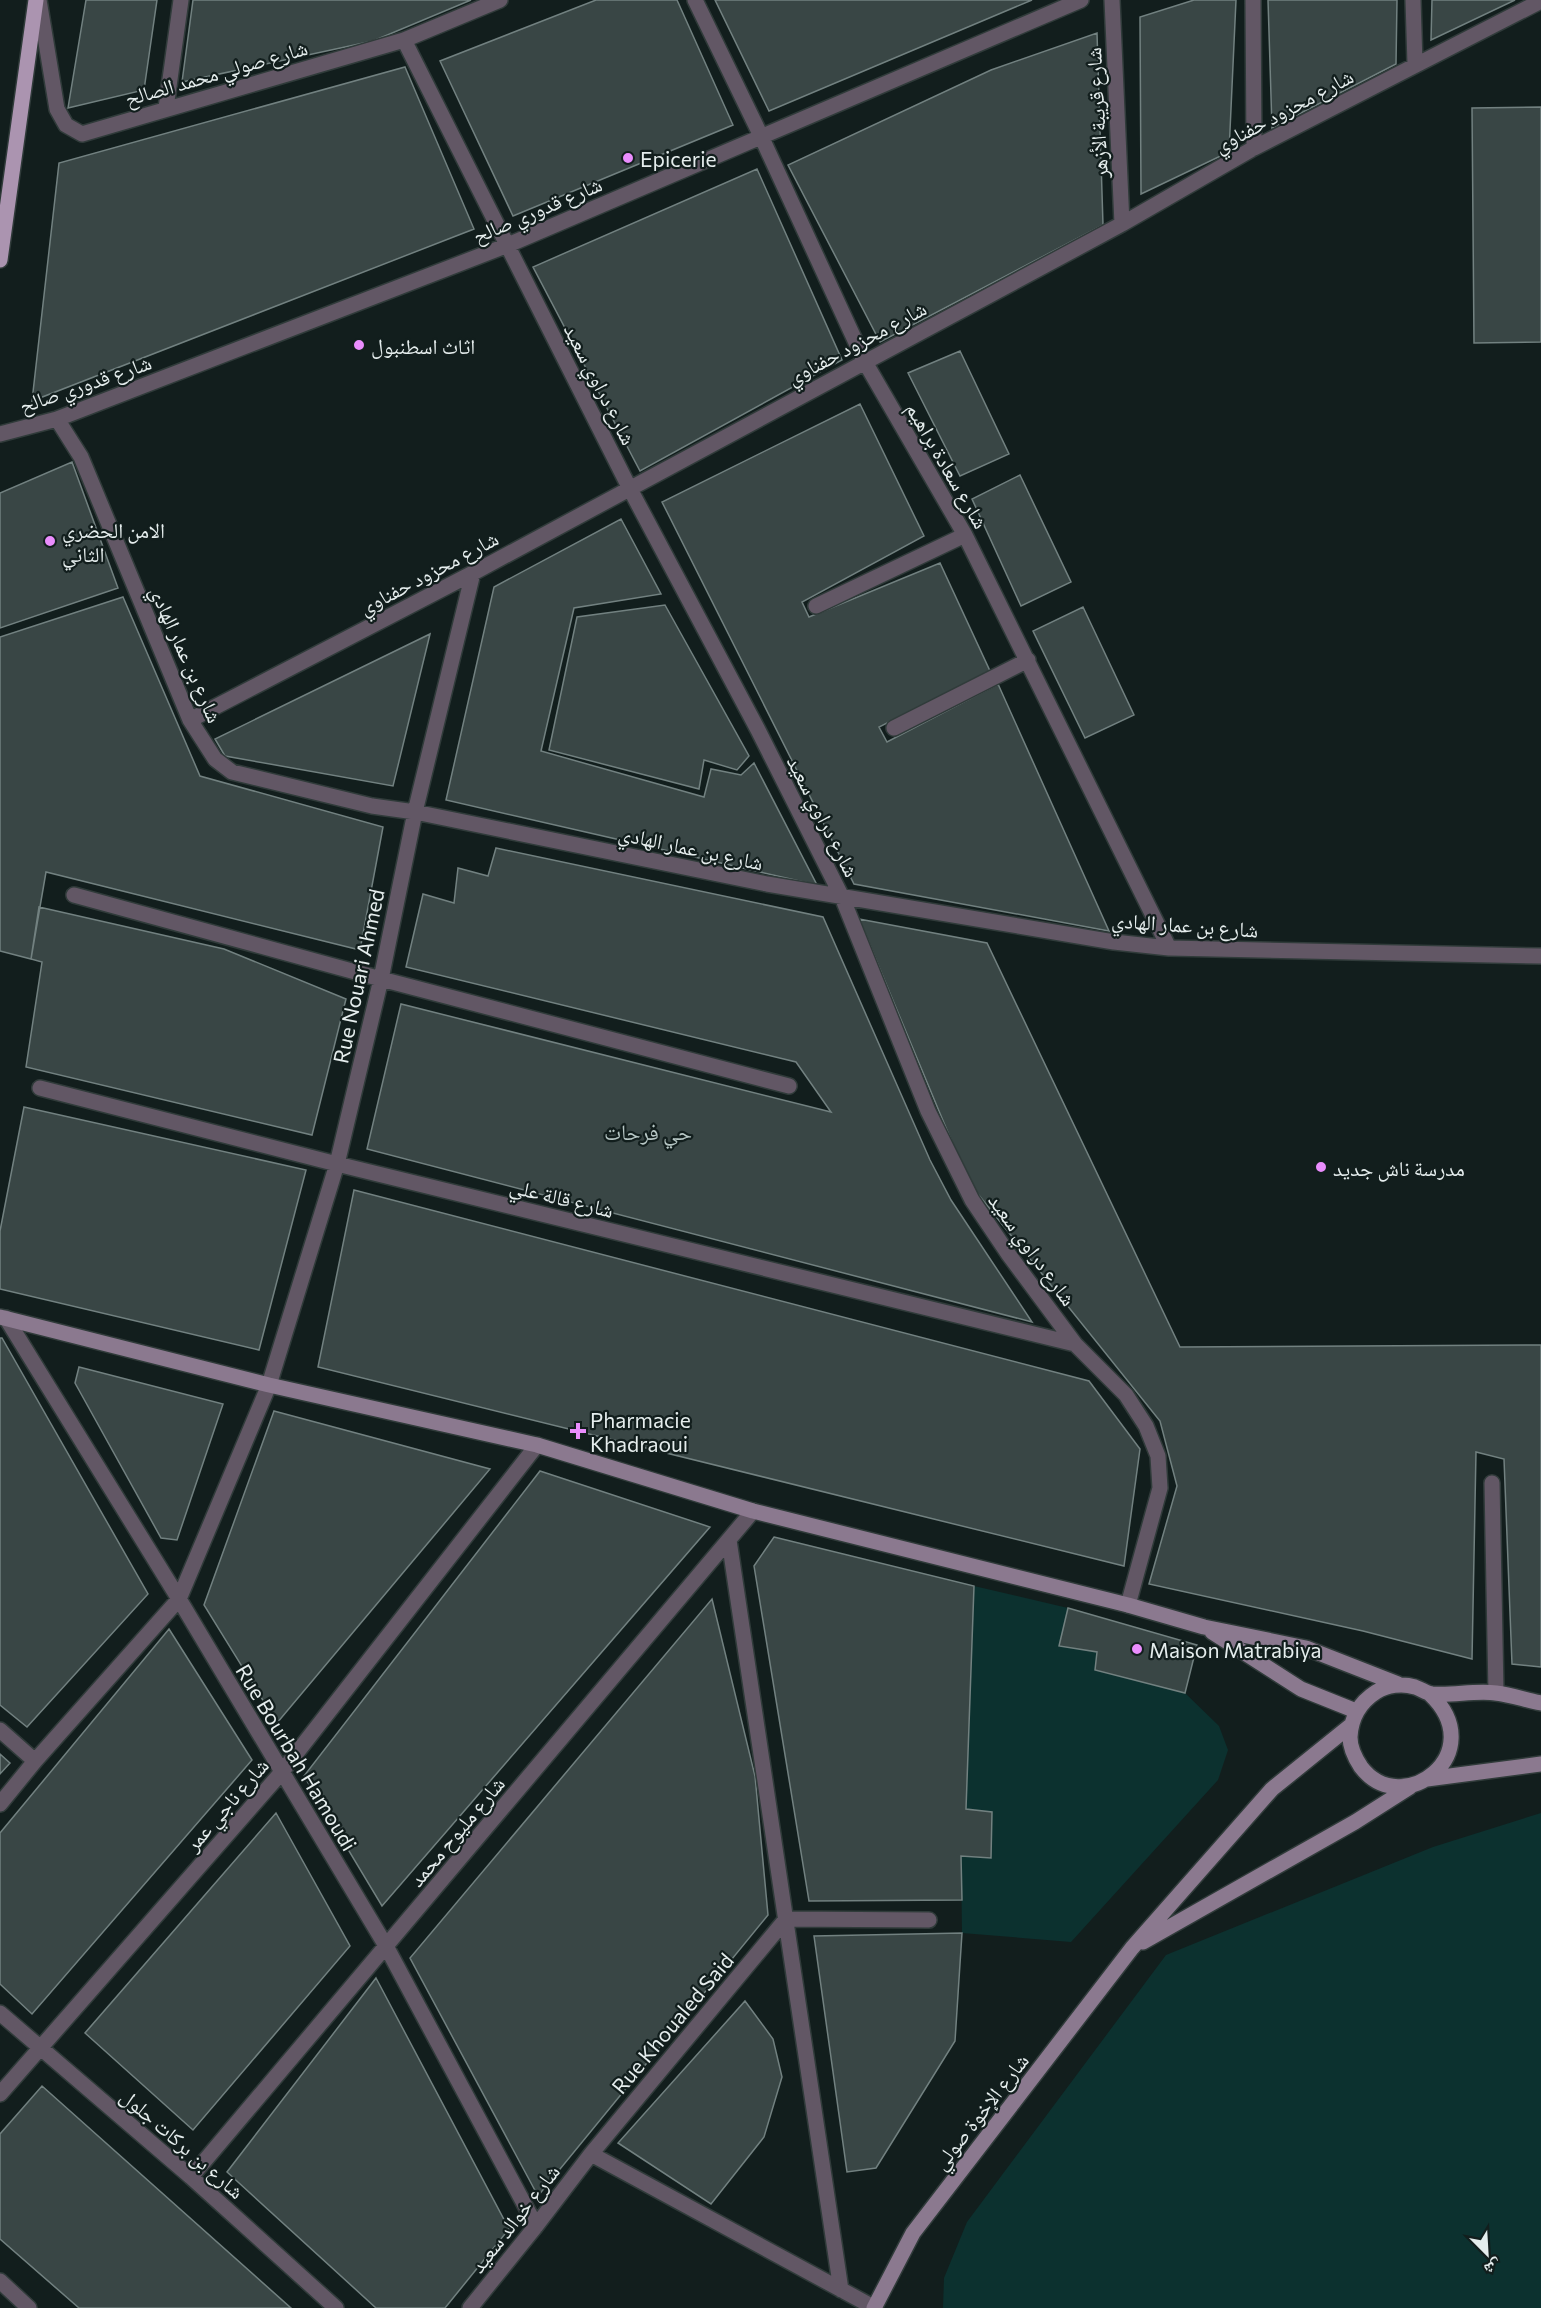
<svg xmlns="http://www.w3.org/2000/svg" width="1541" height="2308" viewBox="0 0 1541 2308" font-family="Commissioner,'Noto Naskh Arabic',sans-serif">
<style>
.green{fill:#0c312f}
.building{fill:#394645;stroke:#728180;stroke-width:1.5}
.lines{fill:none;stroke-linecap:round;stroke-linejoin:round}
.street-casing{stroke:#303b3a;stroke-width:18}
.secondary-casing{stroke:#303b3a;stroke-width:18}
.primary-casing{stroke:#303b3a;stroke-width:18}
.street{stroke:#625765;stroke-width:15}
.secondary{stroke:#8b798f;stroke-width:15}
.primary{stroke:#ab94b0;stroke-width:15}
.poi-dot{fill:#ea8dfd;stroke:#121e1d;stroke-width:2}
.labels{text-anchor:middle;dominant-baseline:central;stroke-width:4.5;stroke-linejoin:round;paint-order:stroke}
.street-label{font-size:21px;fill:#e5eded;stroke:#121e1d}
.poi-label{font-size:21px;fill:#e5eded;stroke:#121e1d;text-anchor:start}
.neighbourhood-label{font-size:22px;fill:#b7c7c5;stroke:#121e1d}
</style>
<rect width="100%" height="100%" fill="#121e1d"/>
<path class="green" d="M974 1586 1068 1608 1059 1646 1097 1652 1095 1670 1185 1693 1219 1726 1228 1750 1218 1780 1071 1942 962 1933 961 1856 991 1858 992 1812 966 1809Z
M1541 1813V2308H943L944 2278 967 2222 1166 1955 1433 1847Z"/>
<path class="building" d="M86 0H157L144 90 68 108Z
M193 0H471L373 41 182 82Z
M596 0H677L733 125 513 216 440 61Z
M715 0H1032L769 111Z
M1194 0H1236L1229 152 1141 194 1140 17Z
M1268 0H1397L1396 64 1272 128Z
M1432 0H1515L1431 40Z
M1097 33 1103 225 880 342 788 165 991 70Z
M405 67 474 229 32 401 59 163Z
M1541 107V342L1474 343 1472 108Z
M757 169 842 360 640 471 533 267Z
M960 351 1009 454 960 476 908 373Z
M860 404 924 536 802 602 809 617 940 563 990 671 879 727 887 742 998 684 1109 931 854 884 662 502Z
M72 462 118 588 0 628V493Z
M1020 475 1071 582 1021 606 972 499Z
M621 519 661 594 574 608 541 751 704 797 711 769 741 775 754 763 817 885 446 800 494 587Z
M123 597 200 776 383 827 360 950 46 872 31 959 0 951V637Z
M665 605 749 756 737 770 704 760 699 789 549 750 577 617Z
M1083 607 1134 715 1085 738 1033 631Z
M430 634 393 786 225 756 215 739Z
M496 848 823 917 930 1160 951 1200 1032 1322 367 1149 401 1004 831 1112 796 1062 406 967 423 894 454 903 458 868 488 876Z
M39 907 224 949 346 999 312 1135 26 1067 42 962 31 959Z
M859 919 987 943 1180 1347 1541 1345V1667L1512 1664 1504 1459 1476 1452 1472 1659 1363 1631 1149 1584 1177 1486 1160 1421 969 1183Z
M24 1107 306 1170 259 1350 0 1289V1231Z
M354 1190 1089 1381 1140 1449 1124 1566 318 1367Z
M0 1338H2L148 1594 27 1727 0 1705Z
M79 1367 223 1404 177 1540 161 1538 75 1383Z
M274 1411 490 1469 277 1723 204 1605Z
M540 1471 710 1527 382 1906 304 1776Z
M774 1537 974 1586 966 1809 992 1812 991 1858 961 1856 962 1900 809 1901 754 1566Z
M712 1599 755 1776 768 1915 538 2196 410 1958Z
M1068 1608 1197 1645 1185 1693 1095 1670 1097 1652 1059 1646Z
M169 1629 252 1760 32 2014 0 1984V1833Z
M0 1754 10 1763 0 1774Z
M276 1813 350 1946 193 2130 85 2033Z
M962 1933 955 2041 876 2168 847 2172 814 1936Z
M376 1978 509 2229 445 2308H376L227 2172Z
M745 2001 773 2039 782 2077 764 2137 711 2204 618 2143Z
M42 2086 291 2308H79L0 2239V2134Z"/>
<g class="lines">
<g class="street-casing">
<path id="street" d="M39 0 57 109 66 125 82 134 404 40 500 0
M695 0 761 136 865 362 965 535 1169 948
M1112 0 1122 224
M1253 0 1254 148
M1413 0 1415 64
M404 40 629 487 758 730 842 897 928 1111 972 1200 1009 1255 1075 1344 1126 1395 1146 1426 1158 1456 1160 1488 1128 1605
M166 108 181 0
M57 419 81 457 190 720 215 759 232 772 372 806 415 812 767 884 1114 942 1169 948 1541 956
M0 434 57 419 508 245 1081 0
M816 606 965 535
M190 720 473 573 1122 224 1254 148 1541 1
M894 728 1028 660
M74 895 381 979 789 1086
M40 1088 337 1164 1075 1344
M6 1318 179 1599 386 1946 536 2226
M1492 1483 1496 1693
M729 1540 841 2290
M0 1730 35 1761
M0 1804 35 1761 179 1599 269 1385 337 1164 381 979 415 812 473 573
M786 1919 929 1920
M0 2013 191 2177 336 2308
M0 2094 281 1773 537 1445
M591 2154 875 2308
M191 2177 753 1511
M0 2281 29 2308
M470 2308 536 2226 591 2154 786 1919"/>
</g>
<g class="secondary-casing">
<path id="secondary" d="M0 1317 269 1385 537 1445 753 1511 1128 1605 1204 1627 1306 1648 1398 1684
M1212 1632 1301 1689 1356 1711
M1430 1694C1492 1753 1402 1821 1361 1767 1355 1758 1350 1748 1350 1737 1351 1718 1359 1703 1376 1692 1387 1685 1402 1683 1415 1687 1421 1689 1426 1693 1432 1694 1453 1696 1475 1690 1496 1693 1511 1695 1526 1700 1541 1703
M1427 1779 1541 1764
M1143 1942 1355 1822 1410 1787
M874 2308 913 2233 1132 1948 1272 1789 1350 1726"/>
</g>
<g class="primary-casing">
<path id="primary" d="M0 260 36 0"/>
</g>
<use href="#street" class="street"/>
<use href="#secondary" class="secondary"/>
<use href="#primary" class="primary"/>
</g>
<g class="poi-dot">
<circle cx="628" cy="158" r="6"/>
<circle cx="359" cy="345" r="6"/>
<circle cx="50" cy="541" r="6"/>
<circle cx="1321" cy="1167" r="6"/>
<path d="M575 1422h6v6h6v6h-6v6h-6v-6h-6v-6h6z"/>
<circle cx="1137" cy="1649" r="6"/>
</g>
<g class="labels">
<g class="street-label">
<text transform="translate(216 72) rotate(-16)">شارع صولي محمد الصالح</text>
<text transform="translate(1283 110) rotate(-28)">شارع محزود حفناوي</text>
<text transform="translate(1096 113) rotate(-93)">شارع قريبة الأزهر</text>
<text transform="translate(537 209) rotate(-23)">شارع قدوري صالح</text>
<text transform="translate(856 342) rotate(-28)">شارع محزود حفناوي</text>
<text transform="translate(85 383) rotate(-19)">شارع قدوري صالح</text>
<text transform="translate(601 384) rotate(63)">شارع دراوي سعيد</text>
<text transform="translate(948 465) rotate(60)">شارع سعادة براهيم</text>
<text transform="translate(428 572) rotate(-28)">شارع محزود حفناوي</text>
<text transform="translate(187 654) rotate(66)">شارع بن عمار الهادي</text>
<text transform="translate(824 816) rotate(63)">شارع دراوي سعيد</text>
<text transform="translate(691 847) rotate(12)">شارع بن عمار الهادي</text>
<text transform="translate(1185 924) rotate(4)">شارع بن عمار الهادي</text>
<text transform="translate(358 976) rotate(-78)">Rue Nouari Ahmed</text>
<text transform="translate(562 1197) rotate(14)">شارع قالة علي</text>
<text transform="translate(1033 1249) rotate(54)">شارع دراوي سعيد</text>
<text transform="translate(297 1757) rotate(59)">Rue Bourbah Hamoudi</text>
<text transform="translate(226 1804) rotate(-49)">شارع ناجي عمر</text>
<text transform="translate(456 1831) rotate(-50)">شارع مليوح محمد</text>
<text transform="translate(672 2023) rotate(-50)">Rue Khoualed Said</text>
<text transform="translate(980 2111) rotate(-52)">شارع الإخوة صولي</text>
<text transform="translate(183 2143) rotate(41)">شارع بن بركات جلول</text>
<text transform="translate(514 2218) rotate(-52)">شارع خوالد سعيد</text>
</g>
<g class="poi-label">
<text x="640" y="158">Epicerie</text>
<text x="371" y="345">اثاث اسطنبول</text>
<text x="62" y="529">الامن الحضري<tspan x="62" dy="24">الثاني</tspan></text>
<text x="1333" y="1167">مدرسة ناش جديد</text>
<text x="590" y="1419">Pharmacie<tspan x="590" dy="24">Khadraoui</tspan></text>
<text x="1149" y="1649">Maison Matrabiya</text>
</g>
<g class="neighbourhood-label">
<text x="648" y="1131">حي فرحات</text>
</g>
</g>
<g transform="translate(1487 2254) rotate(156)" stroke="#121e1d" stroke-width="4.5" paint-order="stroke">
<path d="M0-4.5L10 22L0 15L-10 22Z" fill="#e5eded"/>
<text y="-9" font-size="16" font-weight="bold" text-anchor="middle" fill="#e5eded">ش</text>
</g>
</svg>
